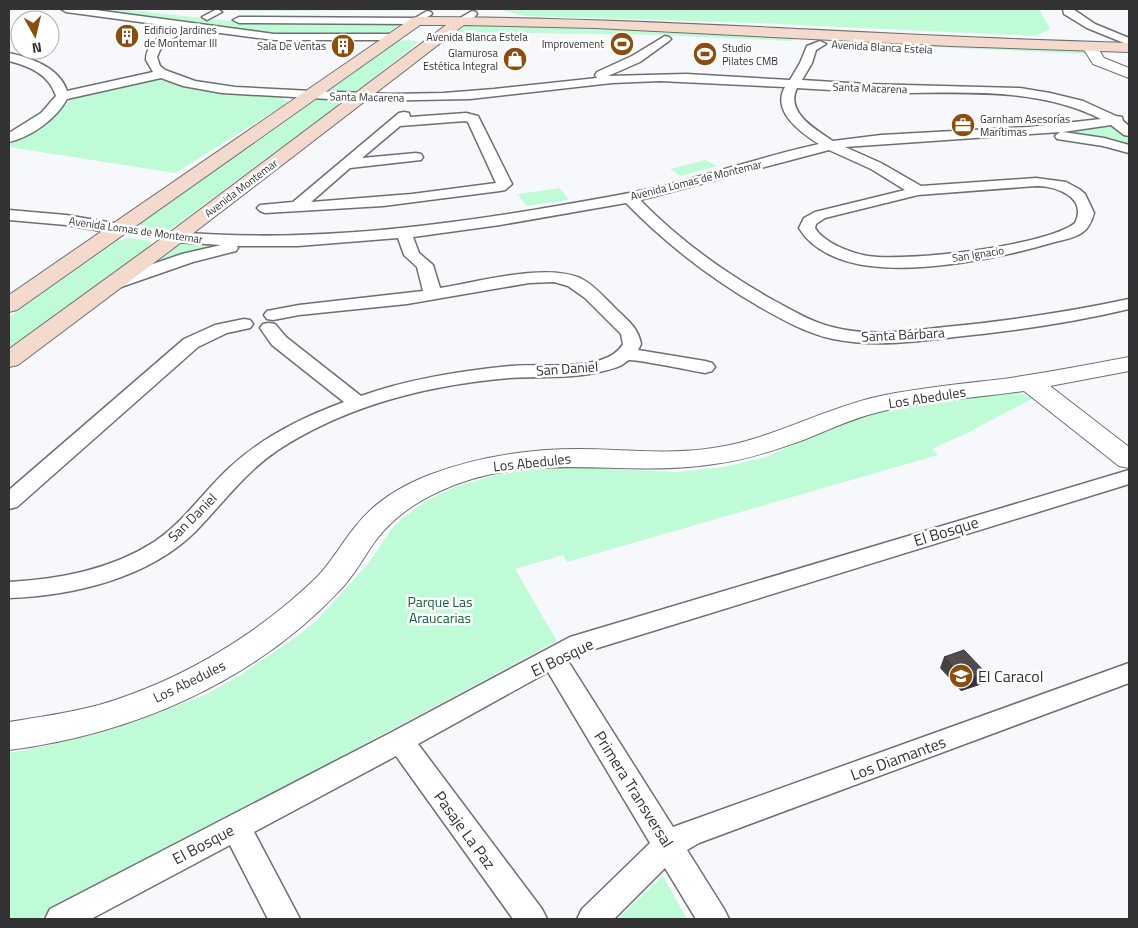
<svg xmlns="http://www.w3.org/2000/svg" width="1138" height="928" viewBox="0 0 1138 928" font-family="'Titillium Web',sans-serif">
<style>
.green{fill:#bffbd6}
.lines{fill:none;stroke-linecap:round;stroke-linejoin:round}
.minor-casing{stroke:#6e6f71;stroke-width:3}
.tertiary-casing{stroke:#6e6f71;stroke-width:2}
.secondary-casing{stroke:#6e6f71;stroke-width:2}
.minor{fill:#fff;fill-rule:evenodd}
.tertiary{fill:#fff;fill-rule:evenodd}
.secondary{fill:#f4d9cd;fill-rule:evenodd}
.wall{fill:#454241}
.shaded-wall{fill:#383635}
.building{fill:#504d4c;stroke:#383635}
.labels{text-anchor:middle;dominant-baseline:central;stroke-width:5;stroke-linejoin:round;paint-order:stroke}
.far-poi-label{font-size:11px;fill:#333334;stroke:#fff;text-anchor:start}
.far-street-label{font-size:11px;fill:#333334;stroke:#fff}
.street-label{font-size:14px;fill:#333334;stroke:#fff}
.park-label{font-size:14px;fill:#0c643d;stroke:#fff}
.near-street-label{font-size:16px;fill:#333334;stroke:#fff}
.near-poi-label{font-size:16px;fill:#333334;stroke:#fff;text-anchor:start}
</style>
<rect width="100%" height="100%" fill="#f7f8fb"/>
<path class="green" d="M90 9H122L246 23H392L398 26 389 32 374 34H281L253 32Z
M225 9H1039L1050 29 1035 36 756 23 524 16 502 10 239 11Z
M484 25H562L796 38 792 41 660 35 458 32 466 26Z
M409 40 419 42 354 93H329L326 91 389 46 399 41Z
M841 40 1085 49 1089 54 846 43Z
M156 79 185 88 281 98 289 102 175 173 9 147V145L53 118 71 99 78 96Z
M320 99 338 100 340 104 171 229C161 231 146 230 138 223L312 100Z
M1113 124 1129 136V145L1104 138 1063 133Z
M705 160 717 166 681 176 670 169Z
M560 188 569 200 526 206 518 194Z
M128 238 150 241 151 246 9 352V317L117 241Z
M182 243 221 244 152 266Z
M1012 391 1034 398 965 434 932 449 938 455 567 562 563 555 515 569 557 641 38 919H9V753L46 746 153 714 205 695 239 676 295 638 316 621 368 564 391 530 401 519 426 501 455 487 496 475 538 469 591 468 677 472 724 467 766 457 850 420 898 406Z
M663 876 687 919H618Z"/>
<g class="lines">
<g class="minor-casing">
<path id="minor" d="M61 9H88L274 34H394L400 37 394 40H274L190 29 166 42 160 50 157 57 160 66 165 70 195 81 235 87 312 91 391 94 444 93 494 89 597 78 595 75 597 72 632 56 665 36 669 37 671 39 669 41 640 62 608 76 686 74 790 80 800 63 807 46 820 41 826 44 816 50 812 63 802 80 866 84 1020 88 1050 93 1083 101 1116 116 1122 117 1123 121 1129 126V136L1124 135 1111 125 1063 132 1104 138 1129 145V153L1103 146 1057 139 1055 136 1060 132 845 147 881 163 921 186 1036 178 1066 182 1079 189 1085 194 1094 213C1092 220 1089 228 1083 232 1074 239 1061 240 1051 243 1001 258 922 273 870 266 844 263 813 252 799 228L804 218 815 212 905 190 871 169 829 150 640 200C679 240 725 273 773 300 792 310 811 322 832 327 868 337 908 331 945 327 1007 321 1068 312 1129 299V309C1071 323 1013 331 954 337 913 342 873 347 833 339 806 333 783 320 760 307 710 278 666 244 626 203L500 225 413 237 419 253 433 265 440 288C478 282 544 263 580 278 593 284 605 298 615 308 627 320 638 327 641 344L638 350 705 361 712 363 715 367 712 371 705 373C694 371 636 359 629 360 626 361 623 365 620 366 611 370 602 371 594 373 566 379 537 376 509 378 428 385 347 405 278 450 245 472 223 503 196 531 149 578 73 596 9 598V582C59 579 110 570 154 542 184 522 203 492 229 468 262 437 303 417 344 402L272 345 260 328 263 324 269 323 275 324 286 337 361 396C409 379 460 371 511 366 540 364 570 368 598 361 608 358 618 353 623 344L621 334 585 298 568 286 554 282 529 283 407 304 299 315 273 320 267 319 264 315 267 311 299 305 423 291 417 267 404 255 398 238 298 246H237L238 248 236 251 193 262 121 287 115 288 109 287 106 283 109 279 182 254 221 245 176 242 170 240 168 237 170 234 176 232C292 242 407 230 521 212 567 204 613 197 659 187 712 174 765 156 819 144 800 132 771 111 785 87L660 81 612 83 470 99 364 101 222 93 183 86 161 78 67 99C56 119 31 137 9 142V133L41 113 56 96C49 74 29 66 9 61V53C31 58 59 67 67 91L153 72 146 60C146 42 163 35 177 27L66 12ZM797 88C830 90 863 92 896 93 964 93 1038 87 1101 119L1029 127 881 135 833 141C815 129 785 112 797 88ZM1036 186C1056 186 1088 197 1075 223 1047 246 906 262 868 256 851 253 824 243 815 228L816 224 825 218 918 195Z
M217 9 222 12 207 20 202 17Z
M1063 9H1073L1095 24 1129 38V45L1087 28 1064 14Z
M427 11 431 12 432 14 417 24 239 23 233 20 239 17 415 18Z
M472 11 476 12 477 14C473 20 465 25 457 23L455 21Z
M404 112 409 113 410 117 466 113 478 116 512 184 505 190 500 191 383 206 265 213 260 211 257 208 260 205 293 202 399 113ZM465 121 468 122 496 183 412 194 311 202 350 168 421 160 423 157 421 154 416 153 362 158 400 126Z
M9 210 66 215 119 224 125 226 127 229 125 232 119 234 66 225 9 220Z
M244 319 250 320 253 324 250 328 227 333 198 347 17 507 9 509V490L184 339 215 325Z
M1129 470V484L588 651 568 661 673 827 1129 663V683L699 843 687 850 724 909 729 919H696L665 868 614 919H577L582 909 650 843 548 672 418 744 542 909 547 919H513L396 756 254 832 300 919H268L230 845 91 919H45L50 909 390 733 570 637Z"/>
</g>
<g class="tertiary-casing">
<path id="tertiary" d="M1091 43 1096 45 1104 58 1129 68V78L1093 64 1083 48 1086 45Z
M1129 357V371L1050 386 1129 447V468L1119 466 1024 391C976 398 926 400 879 412 854 418 830 429 806 439 776 450 746 460 714 464 619 479 531 448 438 492 414 503 392 519 376 540 364 556 355 575 340 590 254 682 132 734 9 750V722C39 717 69 713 99 705 180 681 258 635 318 576 332 561 342 543 355 527 373 503 401 486 429 475 477 457 527 449 578 449 623 449 668 455 713 448 770 440 820 410 876 397 917 388 960 384 1003 379 1045 373 1087 365 1129 357Z"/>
</g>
<g class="secondary-casing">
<path id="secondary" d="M417 17C655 17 891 37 1129 43V52L951 46 595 28 464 25 183 241 18 365 9 367V349L169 233 446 25H420L17 310 9 312V295L412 18Z"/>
</g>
<use href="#minor" class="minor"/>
<use href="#tertiary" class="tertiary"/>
<use href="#secondary" class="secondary"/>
</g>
<path class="wall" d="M944 657 982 684 961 691 940 668Z"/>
<path class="shaded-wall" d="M985 672 982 684 961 691 964 680Z"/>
<path class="building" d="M964 650 985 672 964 680 944 657Z"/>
<defs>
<g id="building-disc" transform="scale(1.25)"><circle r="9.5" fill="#8b4e10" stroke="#fff"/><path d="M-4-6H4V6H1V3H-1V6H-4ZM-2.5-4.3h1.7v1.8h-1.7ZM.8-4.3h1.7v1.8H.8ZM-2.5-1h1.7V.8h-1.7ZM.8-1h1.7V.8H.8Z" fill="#fff"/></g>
<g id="stadium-disc" transform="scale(1.25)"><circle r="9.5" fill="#8b4e10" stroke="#fff"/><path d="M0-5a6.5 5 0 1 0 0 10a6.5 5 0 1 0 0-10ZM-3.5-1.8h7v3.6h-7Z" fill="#fff"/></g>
<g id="shop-disc" transform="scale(1.25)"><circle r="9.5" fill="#8b4e10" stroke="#fff"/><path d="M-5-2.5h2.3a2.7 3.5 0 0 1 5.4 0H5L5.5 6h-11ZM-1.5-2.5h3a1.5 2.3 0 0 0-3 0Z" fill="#fff"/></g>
<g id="office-disc" transform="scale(1.25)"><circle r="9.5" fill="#8b4e10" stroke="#fff"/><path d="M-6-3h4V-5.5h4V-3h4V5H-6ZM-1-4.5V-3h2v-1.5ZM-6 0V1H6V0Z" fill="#fff"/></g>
<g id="school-disc" transform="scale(1.25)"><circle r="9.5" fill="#8b4e10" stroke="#fff"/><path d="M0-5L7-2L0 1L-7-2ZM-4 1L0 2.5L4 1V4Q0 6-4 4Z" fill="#fff"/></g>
</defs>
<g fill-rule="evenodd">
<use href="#building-disc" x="127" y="36"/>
<use href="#stadium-disc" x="622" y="44"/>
<use href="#building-disc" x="343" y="46"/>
<use href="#stadium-disc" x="705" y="54"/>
<use href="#shop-disc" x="515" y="59"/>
<use href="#office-disc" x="963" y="125"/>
<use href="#school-disc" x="961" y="676"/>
</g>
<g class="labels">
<g class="far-poi-label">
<text x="144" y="30">Edificio Jardines<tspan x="144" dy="13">de Montemar III</tspan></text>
<text x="604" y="44" text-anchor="end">Improvement</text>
<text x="326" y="46" text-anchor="end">Sala De Ventas</text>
<text x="722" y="48">Studio<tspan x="722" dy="13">Pilates CMB</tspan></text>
<text x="498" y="53" text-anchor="end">Glamurosa<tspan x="498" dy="13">Estética Integral</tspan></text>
<text x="980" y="119">Garnham Asesorías<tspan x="980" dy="13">Marítimas</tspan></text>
</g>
<g class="far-street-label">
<text x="477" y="37">Avenida Blanca Estela</text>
<text transform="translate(882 47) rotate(3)">Avenida Blanca Estela</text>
<text transform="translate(870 88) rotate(2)">Santa Macarena</text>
<text transform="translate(367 97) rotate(1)">Santa Macarena</text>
<text transform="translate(696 180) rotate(-14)">Avenida Lomas de Montemar</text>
<text transform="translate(241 188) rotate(-37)">Avenida Montemar</text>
<text transform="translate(136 230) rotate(8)">Avenida Lomas de Montemar</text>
<text transform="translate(978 254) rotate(-9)">San Ignacio</text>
</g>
<g class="street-label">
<text transform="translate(903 334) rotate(-3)">Santa Bárbara</text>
<text transform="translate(567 368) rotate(-4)">San Daniel</text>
<text transform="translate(927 397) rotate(-9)">Los Abedules</text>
<text transform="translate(532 462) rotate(-6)">Los Abedules</text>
<text transform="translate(192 517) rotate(-45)">San Daniel</text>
<text transform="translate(189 681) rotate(-26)">Los Abedules</text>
</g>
<g class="park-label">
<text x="440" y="601">Parque Las<tspan x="440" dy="16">Araucarias</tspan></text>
</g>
<g class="near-street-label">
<text transform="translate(946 531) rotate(-17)">El Bosque</text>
<text transform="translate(562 657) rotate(-26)">El Bosque</text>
<text transform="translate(898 758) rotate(-20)">Los Diamantes</text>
<text transform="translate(634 789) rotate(58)">Primera Transversal</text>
<text transform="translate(465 830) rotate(54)">Pasaje La Paz</text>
<text transform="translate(203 844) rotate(-28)">El Bosque</text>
</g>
<g class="near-poi-label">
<text x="978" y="676">El Caracol</text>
</g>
</g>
<rect width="1138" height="928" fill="none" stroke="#333334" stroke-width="20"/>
<g transform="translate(35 35) rotate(172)"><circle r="24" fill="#ffffff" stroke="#adadae"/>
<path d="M0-4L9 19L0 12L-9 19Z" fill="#8b4e10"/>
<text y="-8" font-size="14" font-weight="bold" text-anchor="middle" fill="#333334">N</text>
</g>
</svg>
